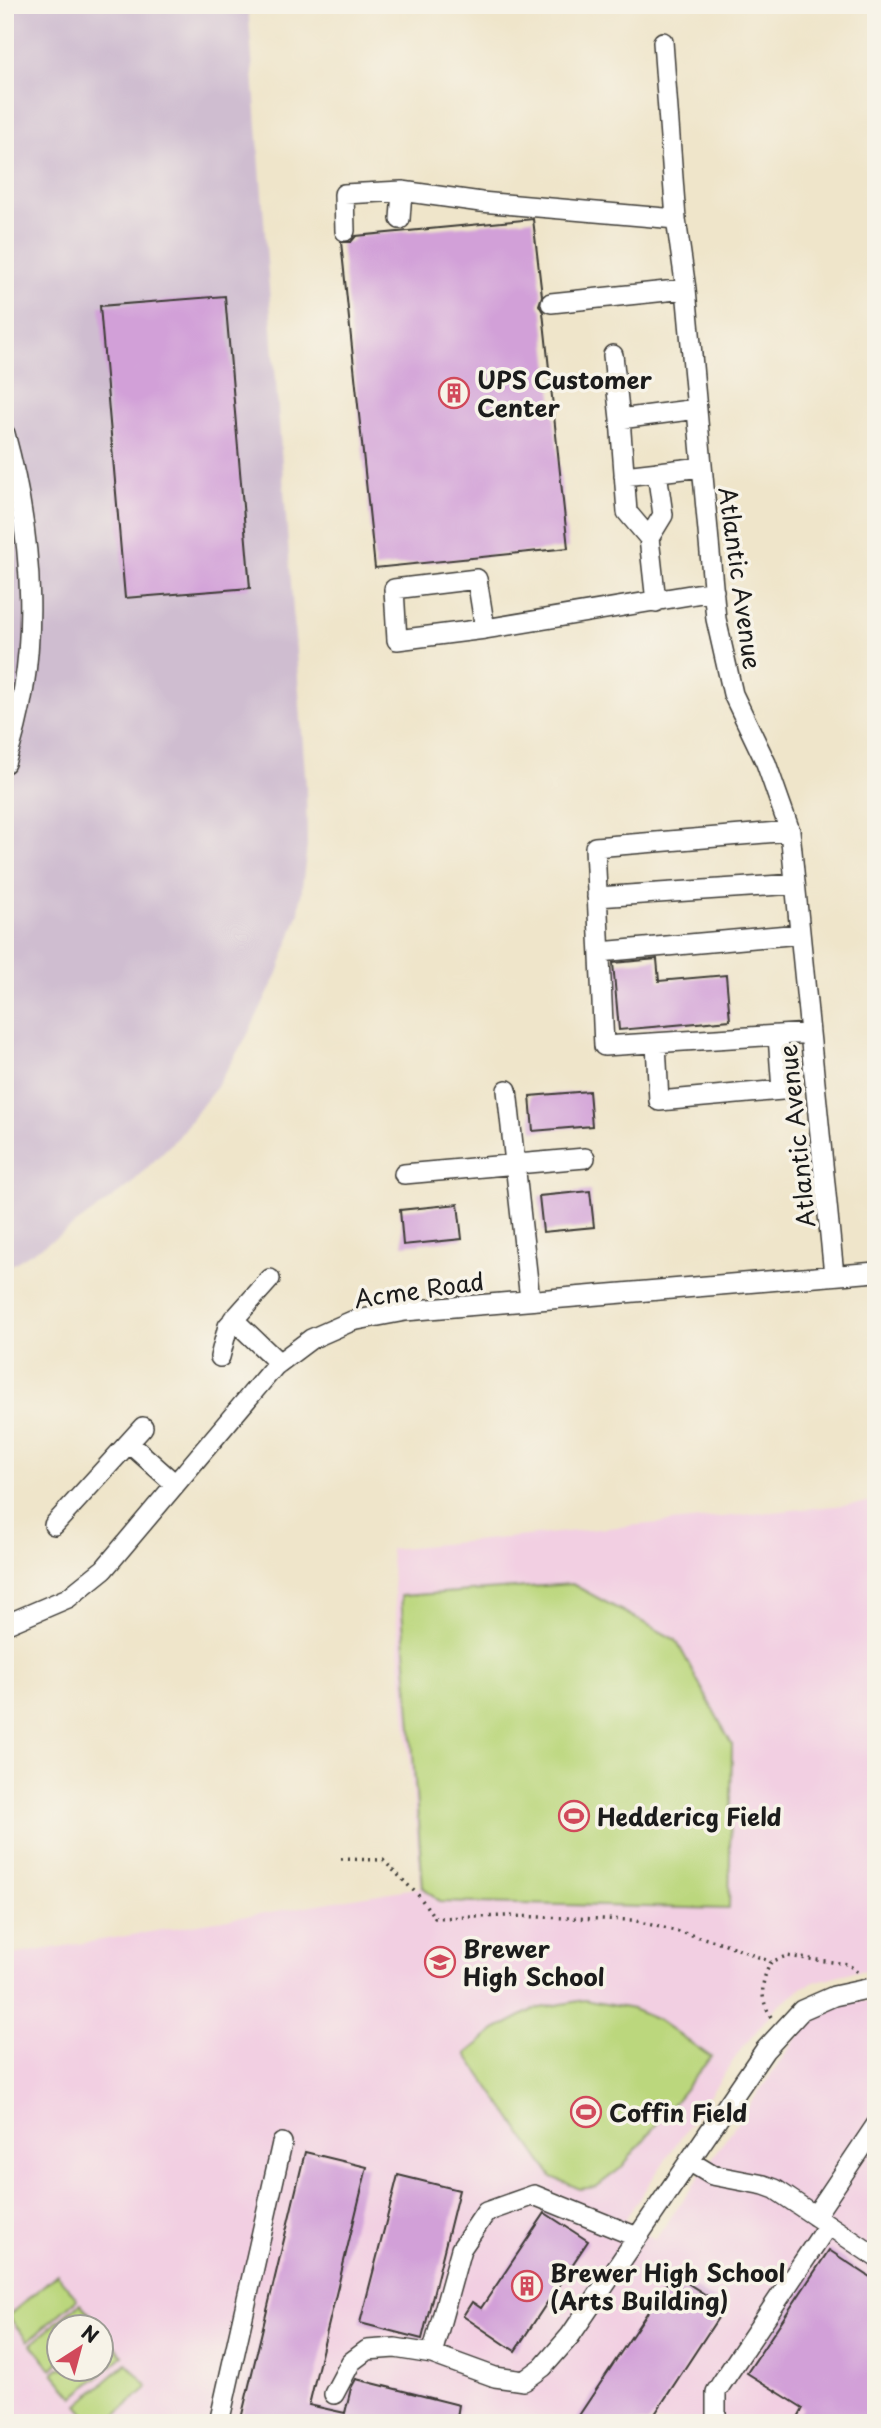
<svg xmlns="http://www.w3.org/2000/svg" width="881" height="2428" viewBox="0 0 881 2428" font-family="'Playpen Sans',sans-serif">
<style>
.built{fill:#f2cfe2;fill-rule:evenodd}
.industrial{fill:#cfbdd0}
.green{fill:#bbd77d;stroke:#6c7a4c;stroke-width:2}
.building{fill:#d2a0d8}
.lines{fill:none;stroke-linecap:round;stroke-linejoin:round}
.minor-casing{stroke:#3c3a36;stroke-width:22}
.path{stroke:#3c3a36;stroke-width:3.5;stroke-dasharray:2 5;stroke-linecap:butt}
.minor{stroke:#fff;stroke-width:19}
.labels{text-anchor:middle;dominant-baseline:central;stroke-width:7;stroke-linejoin:round;paint-order:stroke}
.poi-label{font-size:24px;font-weight:bold;fill:#1c1c1c;stroke:#f7f3e8;text-anchor:start}
.street-label{font-size:24px;fill:#1c1c1c;stroke:#f7f3e8}
</style>
<rect width="100%" height="100%" fill="#f7f3e8"/>
<filter id="ink" filterUnits="userSpaceOnUse"><feTurbulence type="fractalNoise" baseFrequency=".0143" numOctaves="2"/><feDisplacementMap in="SourceGraphic" scale="14" xChannelSelector="R" yChannelSelector="G"/><feConvolveMatrix kernelMatrix="1 2 1 2 8 2 1 2 1" color-interpolation-filters="sRGB"/></filter>
<filter id="wash" filterUnits="userSpaceOnUse"><feTurbulence type="fractalNoise" baseFrequency=".00686" numOctaves="4" result="noise"/><feDisplacementMap in="SourceGraphic" scale="28" xChannelSelector="R" yChannelSelector="G"/><feGaussianBlur stdDeviation="1.57" result="paint"/><feColorMatrix in="noise" values="0 0 0 0 0 0 0 0 0 0 0 0 0 0 0 0 0 1.4 0 .05"/><feComposite in="paint" operator="in"/></filter>
<g filter="url(#wash)">
<rect width="100%" height="100%" fill="#efe5ca"/>
<path class="built" d="M876 1502V1969L851 1972 817 1981 803 1987 776 2007 740 2051 625 2219 655 2240 797 2037 808 2024 837 2007 854 2001H876V2423H5V1956L421 1887 390 1549ZM60 2326H102V2368H60Z"/>
<path class="industrial" d="M5 5H248L306 786 307 846 299 912 278 973 247 1036 215 1089 175 1140 129 1186 62 1234 5 1269Z"/>
<path class="green" d="M572 1584 676 1640 732 1745 729 1909 439 1902 423 1887 401 1596Z
M584 2000 632 2009 658 2020 711 2057 621 2168 596 2187 580 2189 552 2177 466 2054 495 2030 535 2009Z
M57 2274 77 2299 28 2341 8 2316Z
M80 2303 101 2326H60L59 2362 52 2369 31 2344Z
M102 2331 123 2356 74 2397 53 2373 59 2368H102Z
M127 2363 148 2387 106 2423H93L78 2405Z"/>
<g id="blocks">
<path class="building" d="M533 219 542 296 539 305 543 312 568 548 375 568 341 242H351L356 236Z
M225 296 250 588 125 598 100 306Z
M657 959 659 981 726 975 730 1020 619 1030 613 963Z
M589 1091 592 1126 533 1131 530 1096Z
M590 1191 594 1227 543 1232 539 1196Z
M458 1204 462 1239 403 1245 400 1210Z
M305 2152 367 2167 309 2405 345 2413 351 2388 356 2379 459 2405 456 2423H240Z
M398 2175 459 2190 422 2339 360 2323Z
M545 2213 588 2241 515 2351 463 2316 472 2302 481 2308Z
M829 2250 876 2281V2423H795L803 2408 747 2373Z
M673 2274 725 2307 649 2423H574Z"/>
</g>
</g>
<g filter="url(#ink)">
<use href="#blocks" fill-opacity="0" stroke="#3c3a36" stroke-width="2"/>
<g class="lines">
<g class="minor-casing">
<path id="minor" d="M663 42 676 219 686 289 716 619 733 694 766 763 790 831 834 1275
M400 219 402 191
M345 231 344 194 402 191 481 202 676 219
M551 303 686 289
M613 355 620 419 697 409
M620 419 627 512 649 538 656 602
M5 434C34 541 42 657 5 763
M624 476 702 467
M649 538 663 515 657 472
M485 629 397 640 394 589 477 579 485 629 714 591
M790 831 595 847 604 1046 810 1033
M597 897 795 884
M600 952 800 934
M656 1044 659 1101 782 1090 778 1036
M507 1090 530 1300
M404 1174 585 1158
M233 1319 279 1363
M220 1357 228 1326 270 1279
M129 1443 175 1484
M54 1525 143 1427
M5 1625 68 1598 104 1569 275 1366 311 1339 352 1321 405 1311 876 1272
M689 2161 712 2175 764 2185 775 2189 876 2257
M815 2216 876 2125
M432 2354 461 2249 486 2212 534 2195 637 2237
M334 2394 351 2362 367 2350 395 2348 432 2354 495 2377 524 2381 543 2367 570 2336 765 2050 802 2010 834 1996 876 1987
M219 2423 282 2143
M716 2423V2392L721 2384 828 2225"/>
</g>
<path class="path" d="M341 1859 383 1860 419 1896 435 1918 508 1916 632 1920 723 1943 771 1962
M771 2017C759 1997 761 1981 771 1962L786 1956 848 1964 857 1972"/>
<use href="#minor" class="minor"/>
</g>
</g>
<defs>
<g id="building-ring" transform="scale(1.575)"><circle r="9.5" fill="#f7f3e8" stroke="#d1495b" stroke-width="1.5"/><path d="M-4-6H4V6H1V3H-1V6H-4ZM-2.5-4.3h1.7v1.8h-1.7ZM.8-4.3h1.7v1.8H.8ZM-2.5-1h1.7V.8h-1.7ZM.8-1h1.7V.8H.8Z" fill="#d1495b"/></g>
<g id="stadium-ring" transform="scale(1.575)"><circle r="9.5" fill="#f7f3e8" stroke="#d1495b" stroke-width="1.5"/><path d="M0-5a6.5 5 0 1 0 0 10a6.5 5 0 1 0 0-10ZM-3.5-1.8h7v3.6h-7Z" fill="#d1495b"/></g>
<g id="school-ring" transform="scale(1.575)"><circle r="9.5" fill="#f7f3e8" stroke="#d1495b" stroke-width="1.5"/><path d="M0-5L7-2L0 1L-7-2ZM-4 1L0 2.5L4 1V4Q0 6-4 4Z" fill="#d1495b"/></g>
</defs>
<g fill-rule="evenodd">
<use href="#building-ring" x="454" y="393"/>
<use href="#stadium-ring" x="574" y="1816"/>
<use href="#school-ring" x="440" y="1962"/>
<use href="#stadium-ring" x="586" y="2112"/>
<use href="#building-ring" x="527" y="2286"/>
</g>
<g class="labels">
<g class="poi-label">
<text x="477" y="379">UPS Customer<tspan x="477" dy="28">Center</tspan></text>
<text x="597" y="1816">Heddericg Field</text>
<text x="463" y="1948">Brewer<tspan x="463" dy="28">High School</tspan></text>
<text x="609" y="2112">Coffin Field</text>
<text x="550" y="2272">Brewer High School<tspan x="550" dy="28">(Arts Building)</tspan></text>
</g>
<g class="street-label">
<text transform="translate(741 578) rotate(82)">Atlantic Avenue</text>
<text transform="translate(796 1136) rotate(-96)">Atlantic Avenue</text>
<text transform="translate(419 1289) rotate(-8)">Acme Road</text>
</g>
</g>
<rect width="881" height="2428" fill="none" stroke="#f7f3e8" stroke-width="28"/>
<g transform="translate(80 2348) rotate(36)"><circle r="33" fill="#f7f3e8" stroke="#9f9d96" stroke-width="2"/>
<path d="M0-5L12 26L0 18L-12 26Z" fill="#d1495b"/>
<text y="-10" font-size="19" font-weight="bold" text-anchor="middle" fill="#1c1c1c">N</text>
</g>
</svg>
